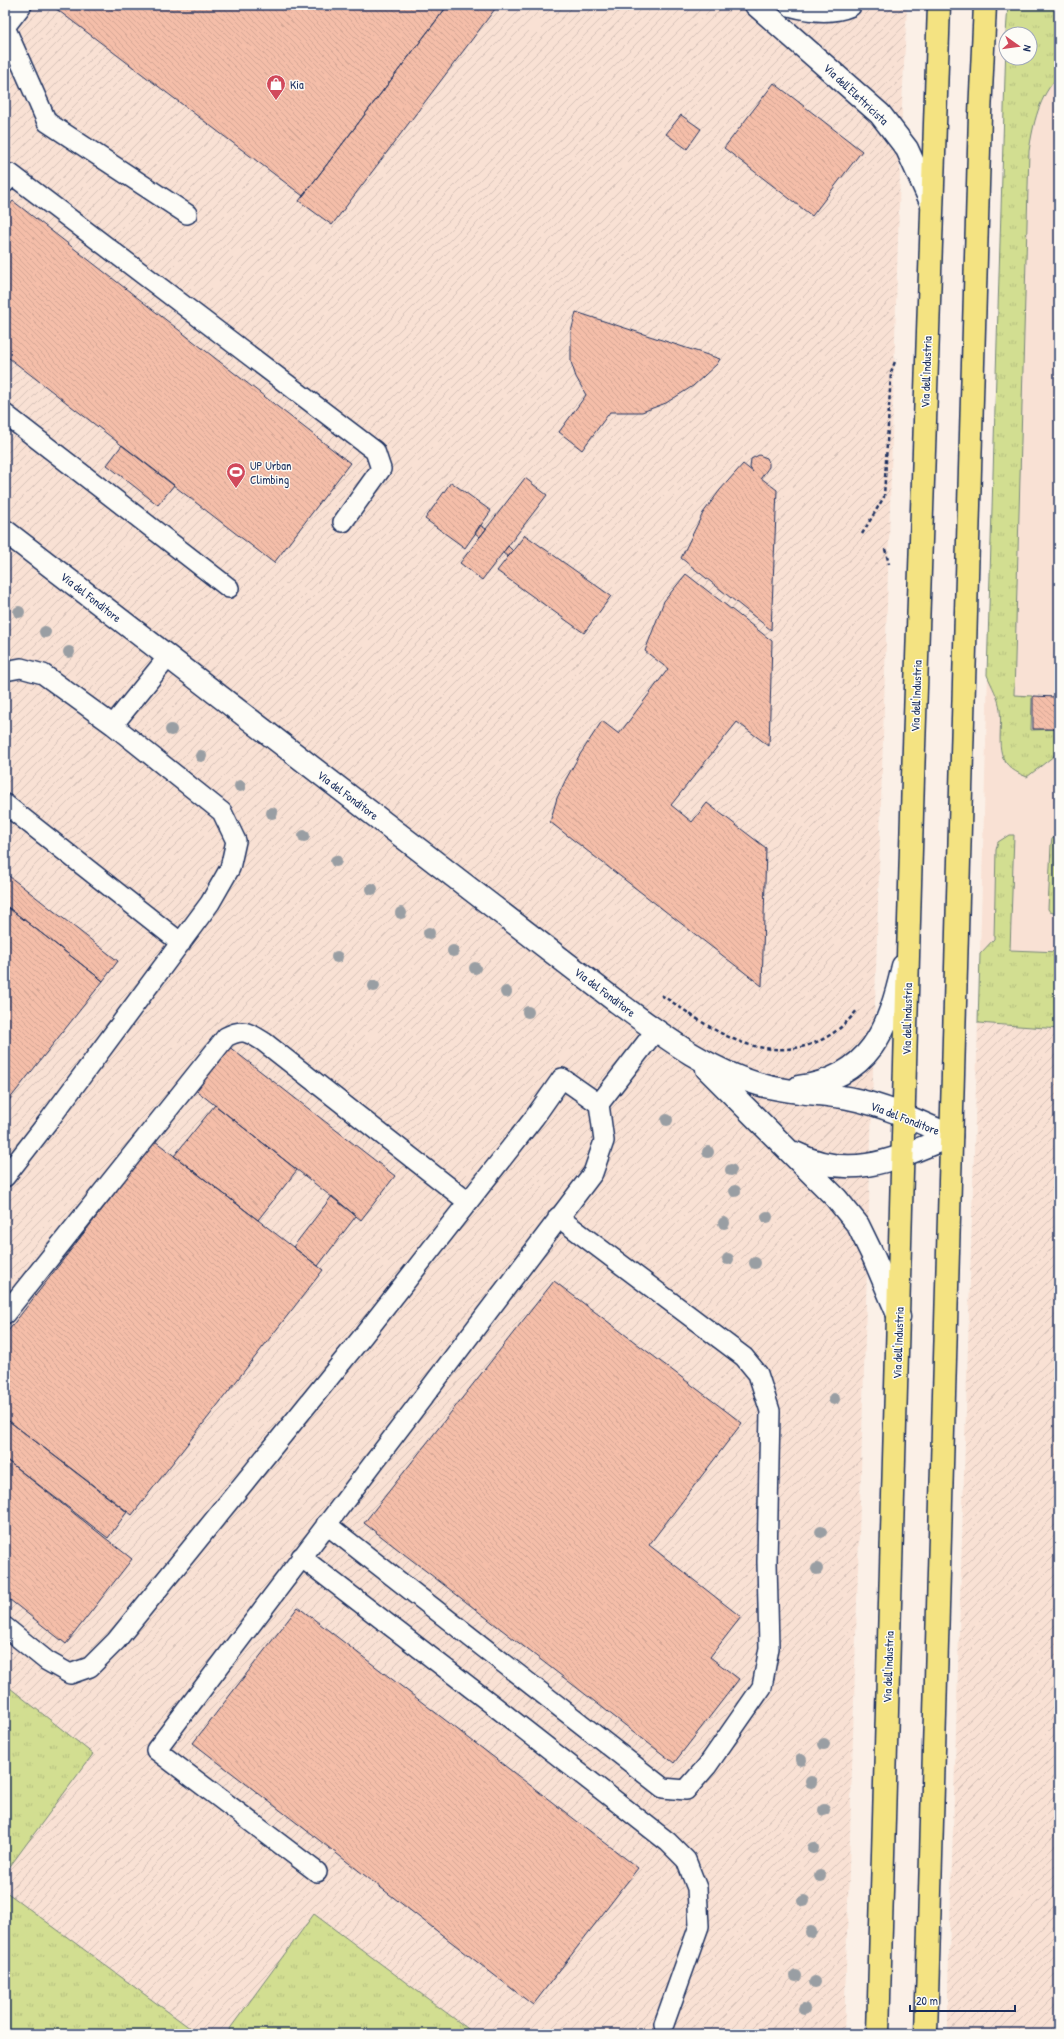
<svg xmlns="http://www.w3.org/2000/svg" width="1064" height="2039" viewBox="0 0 1064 2039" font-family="'Patrick Hand',sans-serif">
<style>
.built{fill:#f9e1d4}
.industrial{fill:url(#industrial-furrows)}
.grass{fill:url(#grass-tufts);stroke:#768678}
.building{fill:url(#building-back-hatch);stroke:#1b2f5e}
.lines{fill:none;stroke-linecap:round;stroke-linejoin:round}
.lane-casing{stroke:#1b2f5e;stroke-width:22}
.street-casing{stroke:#1b2f5e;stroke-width:25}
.primary-casing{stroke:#1b2f5e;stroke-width:25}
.path{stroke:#1b2f5e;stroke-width:2.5;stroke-dasharray:4 3;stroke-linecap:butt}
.lane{stroke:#fdfcf7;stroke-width:19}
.street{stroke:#fdfcf7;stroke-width:22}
.primary{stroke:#f4e382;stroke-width:22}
.tree{fill:#999ea3}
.labels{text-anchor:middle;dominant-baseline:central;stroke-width:3;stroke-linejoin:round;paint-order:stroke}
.poi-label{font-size:12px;fill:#1b2f5e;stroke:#fdfcf7;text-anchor:start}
.street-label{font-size:12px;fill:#1b2f5e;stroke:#fdfcf7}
</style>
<defs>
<pattern id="industrial-furrows" width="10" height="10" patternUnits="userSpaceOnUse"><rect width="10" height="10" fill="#f9e1d4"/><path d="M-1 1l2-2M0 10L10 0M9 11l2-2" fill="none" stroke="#d5c1b8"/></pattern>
<pattern id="grass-tufts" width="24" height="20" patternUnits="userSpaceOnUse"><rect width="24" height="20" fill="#d2de91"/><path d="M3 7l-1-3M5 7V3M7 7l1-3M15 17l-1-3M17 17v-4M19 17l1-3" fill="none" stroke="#b4bf7f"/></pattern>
<pattern id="building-back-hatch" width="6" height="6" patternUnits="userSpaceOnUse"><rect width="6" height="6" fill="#f5bea9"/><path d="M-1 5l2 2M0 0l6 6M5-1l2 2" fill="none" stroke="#d1a494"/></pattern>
</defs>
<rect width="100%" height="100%" fill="#fbf0e7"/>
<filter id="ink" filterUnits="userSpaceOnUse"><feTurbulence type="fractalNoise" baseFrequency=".025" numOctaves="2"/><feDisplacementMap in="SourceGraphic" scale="8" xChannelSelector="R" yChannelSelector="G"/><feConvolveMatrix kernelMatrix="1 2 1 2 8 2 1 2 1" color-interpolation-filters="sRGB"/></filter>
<g filter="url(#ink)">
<path class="built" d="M1008 5H1059V1029L978 1023 1006 43V58H1030V34H1006Z"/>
<path class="industrial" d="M5 5H907L902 106 844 2034H5Z
M978 1023 1059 1029V2034H948V1989Z"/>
<path class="grass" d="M1008 5H1059V76C1039 95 1033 125 1029 151L1014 695 1032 696 1031 730 1059 729V752L1027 777C990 763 1003 740 1000 710 999 698 991 685 987 675L1006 43V58H1030V34H1006Z
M1009 835H1014L1010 950 1059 952V1029L978 1023 980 954 994 939 996 850 998 842Z
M1056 836 1059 837 1057 914 1050 912 1048 909 1051 845 1052 839Z
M5 1684 93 1754 5 1873Z
M5 1891 198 2034H5Z
M314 1914 475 2034H226Z"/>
<path class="building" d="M51 5H448L303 196Z
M448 5H498L332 225 299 201Z
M774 83 862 151 812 216 724 148Z
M681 115 701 129 687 149 666 134Z
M13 201 350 463 274 563 5 355V211Z
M576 312 720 359 717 364 693 386 666 403 642 412H610L582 450 559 432 586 395 576 377 571 362V332Z
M122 445 174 485 158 505 107 465Z
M759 455 767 458 769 463V467L761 478 777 490 771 630 681 558 703 513 720 490 743 464 753 472 750 468 751 459Z
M525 478 547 495 482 580 460 563Z
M451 482 491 511 465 548 425 519Z
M480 525 486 529 480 537 475 533Z
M525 535 611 596 584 633 497 571Z
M508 546 513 551 508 557 503 553Z
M686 574 772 641 769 746 737 722 671 805 692 822 707 803 766 848 762 986 550 822 557 798 566 779 579 756 602 721 619 734 668 669 645 651 664 601Z
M1033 696 1056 697 1055 729H1033Z
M5 873 118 961 103 981 5 905Z
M5 905 103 981 5 1105Z
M228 1046 395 1176 361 1220 193 1088Z
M215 1105 297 1170 258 1220 174 1156Z
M155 1141 323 1270 132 1515 5 1418V1335Z
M332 1196 356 1216 318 1266 293 1247Z
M554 1281 742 1423 649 1545 741 1617 710 1657 739 1679 674 1763 364 1523Z
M5 1418 127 1512 108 1538 5 1459Z
M5 1459 132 1559 66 1644 5 1596Z
M298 1607 638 1868 533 2005 193 1743Z"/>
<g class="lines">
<g class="lane-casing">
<path id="lane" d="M22 5 5 27 47 122 187 214
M5 183 11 174 375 451 381 469 343 522
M5 414 229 588
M5 671 21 668 43 674 113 725
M5 804 181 943
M599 1104 656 1030
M5 1177 50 1119 210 903 230 868 236 841 222 812 113 725 168 657
M5 1314 226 1037C243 1028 248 1032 264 1042L468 1202
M326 1524 663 1788 686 1790 707 1766 762 1687 769 1648 767 1562 770 1411 758 1374 744 1357 558 1217
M301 1557 493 1705 668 1842 686 1860 697 1888 699 1926 664 2024
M5 1627 47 1661 70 1674 90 1667 116 1641 363 1336 534 1118 562 1078 599 1104 604 1141 593 1173 156 1750 317 1872"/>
</g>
<g class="street-casing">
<path id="street" d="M756 5 880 114 907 149 931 202
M791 5C809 10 832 13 850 5
M5 531 617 1002C661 1034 705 1069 758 1084 787 1093 818 1093 848 1098 884 1105 918 1121 951 1136
M707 1069 836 1198 858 1225 874 1258 899 1317
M799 1087C870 1077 889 1029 903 966
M795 1153C852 1182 897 1158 951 1136"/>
</g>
<g class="primary-casing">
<path id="primary" d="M878 2034 913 777 939 5
M926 2034 980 114 985 5"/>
</g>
<path class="path" d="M862 534 884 497 891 372 896 359
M885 549 889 564
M661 995C684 1009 706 1027 731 1038 777 1059 826 1051 857 1010"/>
<use href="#lane" class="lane"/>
<use href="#street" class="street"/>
<use href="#primary" class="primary"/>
</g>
<g class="tree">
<circle cx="19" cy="612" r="6"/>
<circle cx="45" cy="632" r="6"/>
<circle cx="69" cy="652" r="6"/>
<circle cx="171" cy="730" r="6"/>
<circle cx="201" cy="756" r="6"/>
<circle cx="240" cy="786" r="6"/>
<circle cx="272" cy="813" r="6"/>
<circle cx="304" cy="836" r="6"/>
<circle cx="336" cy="861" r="6"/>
<circle cx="372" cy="889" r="6"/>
<circle cx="401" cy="913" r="6"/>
<circle cx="429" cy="933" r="6"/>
<circle cx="453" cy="951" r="6"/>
<circle cx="337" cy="957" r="6"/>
<circle cx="475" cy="968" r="6"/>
<circle cx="374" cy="986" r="6"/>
<circle cx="506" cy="992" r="6"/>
<circle cx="528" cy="1012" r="6"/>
<circle cx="667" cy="1120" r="6"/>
<circle cx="708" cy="1152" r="6"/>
<circle cx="731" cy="1170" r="6"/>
<circle cx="735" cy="1191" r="6"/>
<circle cx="767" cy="1217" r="6"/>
<circle cx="724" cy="1223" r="6"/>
<circle cx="728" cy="1259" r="6"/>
<circle cx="755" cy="1263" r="6"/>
<circle cx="834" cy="1399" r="6"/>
<circle cx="821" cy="1532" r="6"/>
<circle cx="817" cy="1569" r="6"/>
<circle cx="824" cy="1744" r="6"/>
<circle cx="801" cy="1760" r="6"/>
<circle cx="811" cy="1782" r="6"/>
<circle cx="824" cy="1810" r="6"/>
<circle cx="813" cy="1848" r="6"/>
<circle cx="820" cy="1876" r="6"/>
<circle cx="804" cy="1901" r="6"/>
<circle cx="811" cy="1932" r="6"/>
<circle cx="796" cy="1976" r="6"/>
<circle cx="815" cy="1982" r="6"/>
<circle cx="804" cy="2009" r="6"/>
</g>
</g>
<defs>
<g id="shop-pin" transform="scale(1)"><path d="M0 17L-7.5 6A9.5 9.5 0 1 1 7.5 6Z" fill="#d1495b" stroke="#fdfcf7"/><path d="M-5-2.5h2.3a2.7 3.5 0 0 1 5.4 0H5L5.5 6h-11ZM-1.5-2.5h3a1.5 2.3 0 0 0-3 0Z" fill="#fff"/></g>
<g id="stadium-pin" transform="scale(1)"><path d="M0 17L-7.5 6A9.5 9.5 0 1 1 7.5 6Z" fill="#d1495b" stroke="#fdfcf7"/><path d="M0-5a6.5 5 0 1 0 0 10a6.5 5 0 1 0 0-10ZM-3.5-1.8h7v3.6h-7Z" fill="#fff"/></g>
</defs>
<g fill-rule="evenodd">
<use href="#shop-pin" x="276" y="84"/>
<use href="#stadium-pin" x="236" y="472"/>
</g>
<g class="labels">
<g class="poi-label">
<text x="290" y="84">Kia</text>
<text x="250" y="465">UP Urban<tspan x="250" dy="14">Climbing</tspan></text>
</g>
<g class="street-label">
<text transform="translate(856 94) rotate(43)">Via dell'Elettricista</text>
<text transform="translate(926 372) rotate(-88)">Via dell'Industria</text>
<text transform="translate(91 597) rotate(38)">Via del Fonditore</text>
<text transform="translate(916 696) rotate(-88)">Via dell'Industria</text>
<text transform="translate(348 795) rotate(37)">Via del Fonditore</text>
<text transform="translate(605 992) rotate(37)">Via del Fonditore</text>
<text transform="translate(907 1019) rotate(-89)">Via dell'Industria</text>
<text transform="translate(905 1118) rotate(21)">Via del Fonditore</text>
<text transform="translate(898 1343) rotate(-88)">Via dell'Industria</text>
<text transform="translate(888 1667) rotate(-88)">Via dell'Industria</text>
</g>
</g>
<rect width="1064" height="2039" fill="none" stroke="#fdfcf7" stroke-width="20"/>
<rect x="10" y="10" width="1044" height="2019" fill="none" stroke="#1b2f5e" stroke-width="1.5" filter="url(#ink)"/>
<g transform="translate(1018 46) rotate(104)"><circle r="19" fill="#fdfcf7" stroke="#a3aaba"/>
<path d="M0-3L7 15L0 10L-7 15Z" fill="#d1495b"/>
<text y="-6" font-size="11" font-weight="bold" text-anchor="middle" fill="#1b2f5e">N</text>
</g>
<path d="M910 2005v6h105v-6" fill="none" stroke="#1b2f5e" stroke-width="2"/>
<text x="916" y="2005" font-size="12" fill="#1b2f5e" stroke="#fdfcf7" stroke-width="3" paint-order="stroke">20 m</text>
</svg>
